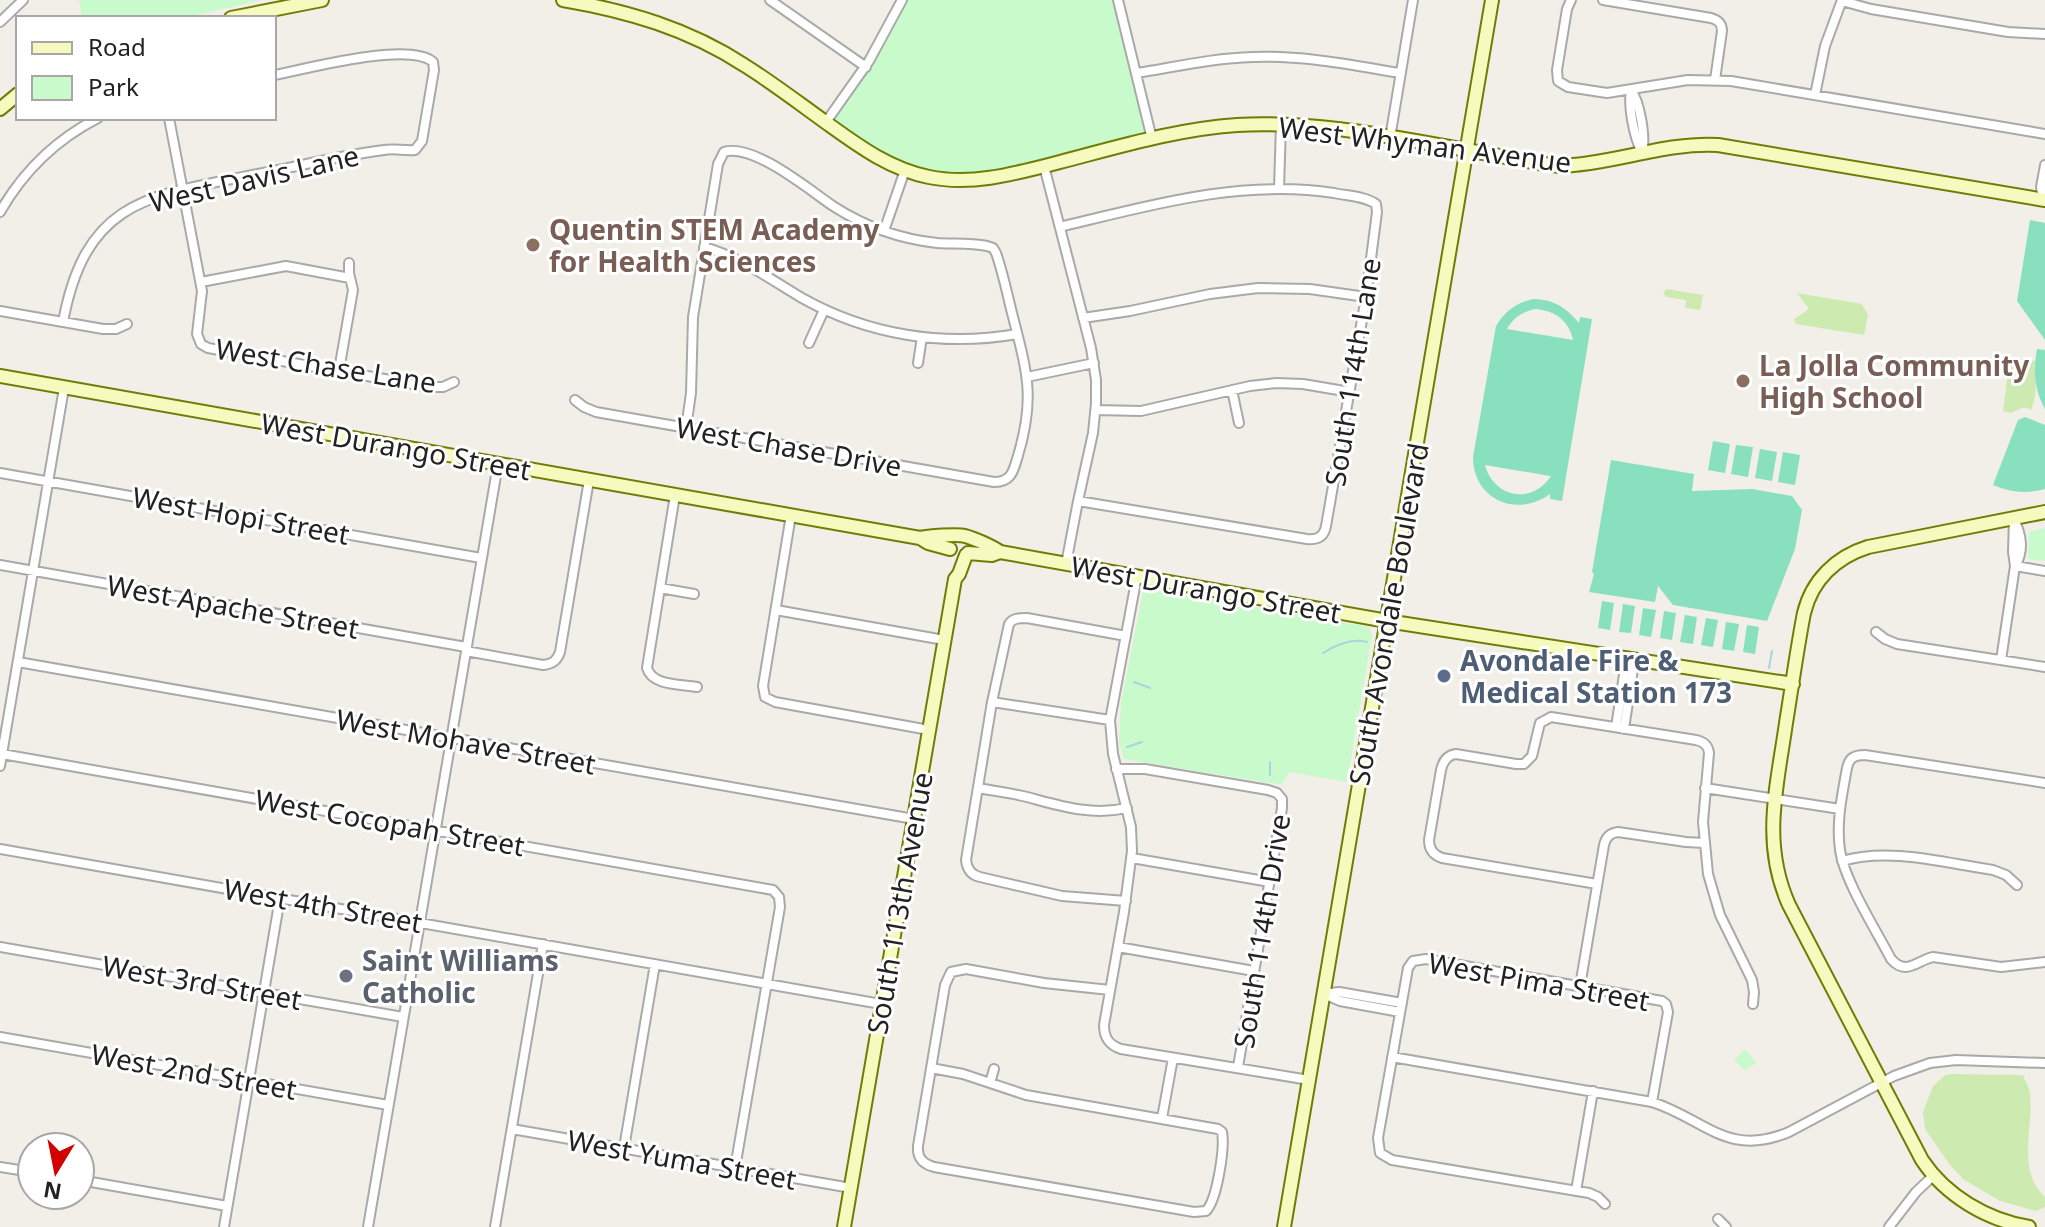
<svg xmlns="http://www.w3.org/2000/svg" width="2045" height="1227" viewBox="0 0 2045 1227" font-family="'Noto Sans',sans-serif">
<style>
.grass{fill:#cdebb0}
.park{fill:#c8facc}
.pitch{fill:#88e0be;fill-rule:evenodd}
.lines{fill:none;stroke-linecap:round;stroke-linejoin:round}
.stream{stroke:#aad3df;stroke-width:2}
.street-casing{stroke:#a9a9a9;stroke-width:12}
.secondary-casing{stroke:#707d05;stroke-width:16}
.street{stroke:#fff;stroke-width:8}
.secondary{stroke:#f7fabf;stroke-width:12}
.education-dot{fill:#8d6e63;stroke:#fff;stroke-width:3}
.service-dot{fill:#5c6f8a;stroke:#fff;stroke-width:3}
.worship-dot{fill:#6b7280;stroke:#fff;stroke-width:3}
.labels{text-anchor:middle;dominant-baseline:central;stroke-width:6;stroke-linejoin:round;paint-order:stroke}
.street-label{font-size:28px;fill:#222;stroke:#fff}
.education-label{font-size:28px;font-weight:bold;fill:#785e54;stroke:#fff;text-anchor:start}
.service-label{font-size:28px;font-weight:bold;fill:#4e5e75;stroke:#fff;text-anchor:start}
.worship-label{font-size:28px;font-weight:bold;fill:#5b616d;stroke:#fff;text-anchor:start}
</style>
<rect width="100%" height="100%" fill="#f2efe9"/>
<path class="grass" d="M1667 289 1703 295 1700 310 1685 308 1686 300 1666 297 1663 292Z
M1797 293 1862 304 1868 315 1864 335 1796 324 1794 319 1809 309Z
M2010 357 2035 361C2034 383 2039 389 2031 410L2024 407 2011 413 2003 411Z
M1950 1074 2023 1075C2025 1081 2029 1087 2030 1093 2034 1127 2016 1170 2045 1197V1207L2036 1211 2000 1201 1963 1179 1950 1165 1925 1129 1923 1112 1933 1086 1945 1075Z"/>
<path class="park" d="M79 0H262L183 18H82Z
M902 0H1118L1152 139 996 177 917 174 826 122 869 61Z
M2045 528V561L2028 559 2029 532Z
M1150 588 1369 627 1372 635 1347 782 1289 772 1282 784 1269 783 1124 759 1119 742 1121 703 1143 592Z
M1745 1049 1756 1062 1745 1071 1734 1060Z"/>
<path class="pitch" d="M2030 220 2045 223V340L2017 301Z
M1533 299C1553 299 1566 307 1579 323L1580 317 1592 319 1562 501 1550 499V494C1517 518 1473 500 1473 457L1496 326C1505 311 1516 303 1533 299ZM1536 309C1556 311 1569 321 1573 340L1507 329C1513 318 1523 311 1536 309ZM1485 465 1550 476H1551C1532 505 1494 498 1485 465Z
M2037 349 2045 350V409C2034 389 2033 371 2037 349Z
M2025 417 2045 425V489C2027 494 2011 493 1993 485L2018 420Z
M1713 441 1730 444 1725 473 1708 470Z
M1736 445 1753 447 1748 477 1731 474Z
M1760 449 1777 452 1772 481 1755 478Z
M1783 452 1800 455 1795 485 1778 482Z
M1611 460 1694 474 1692 491 1752 489 1792 496 1802 510 1795 549 1767 621 1673 605 1658 586 1655 602 1589 592 1594 574 1592 572Z
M1602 601 1614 603 1610 630 1598 628Z
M1623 604 1635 606 1631 633 1619 632Z
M1643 608 1656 610 1651 637 1639 635Z
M1664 611 1676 613 1672 640 1660 638Z
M1685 615 1697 617 1693 644 1680 642Z
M1706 618 1718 620 1713 647 1701 645Z
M1726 622 1739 624 1734 651 1722 649Z
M1747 625 1759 627 1755 654 1743 652Z"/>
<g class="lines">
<path class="stream" d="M1323 653C1336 645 1352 638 1367 642
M1769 668 1772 651
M1134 682 1150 688
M1127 747 1142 742
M1270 762V775"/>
<g class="street-casing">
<path id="street" d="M770 0 866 67
M1118 0 1152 139
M1571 0 1567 9 1557 70 1558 81 1568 87 1607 93 1688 80 1731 81 2045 134
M1603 0 1711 18C1718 20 1722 23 1722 31L1715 80
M1842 1 1871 9 2008 32 2045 34
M0 22 23 0
M1137 73C1175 67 1214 58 1253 57 1303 55 1351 65 1400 73
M1631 90C1640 102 1646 138 1642 153
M1631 90C1628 106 1634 138 1642 152
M1815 95 1825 46 1842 0
M169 118 202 291 197 334 201 344 208 348 430 387H443L454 382
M826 122 869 61 902 0
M1390 138 1413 0
M1044 166 1091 348 1096 380V403L1093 433 1078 501 1066 564
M1279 189 1281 124
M2043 199 2041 187 2045 165
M0 212C23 172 57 139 98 118
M1060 227C1151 205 1240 179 1334 193 1348 196 1364 196 1376 204L1377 212 1366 297 1326 526C1324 537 1317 540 1307 539L1078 501
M884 231 905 170
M704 247C740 257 770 279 802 298 868 335 943 347 1017 334
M201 282 286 266 350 278
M0 311 103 329H116L127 324
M1083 318 1130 311 1210 294 1258 288 1310 289 1366 297
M63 322C86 198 151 195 258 174 300 166 342 155 384 150 394 148 404 151 415 150L422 141 434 70 433 62C408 41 307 69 274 75
M809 343 824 310
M918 363 922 337
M339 370 353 290 349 273V263
M1027 377 1094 363
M1232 390 1239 423
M575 400 584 407 596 412 994 482C1010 482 1013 473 1017 459 1036 398 1027 372 1012 313 1007 293 1003 273 996 253L993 248 987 246C971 243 954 244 937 243 900 239 864 226 833 206 808 189 753 143 724 152L718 164 693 317 691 393 686 428
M1096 410 1141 411 1250 386 1276 383 1303 384 1350 392
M0 473 481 558
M675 495 647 668C652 686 681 684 697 687
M791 515 763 686 765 697 775 702 929 730
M2014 519 2013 552 2015 566
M0 565 466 647
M2015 566 2045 571
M1137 576 1110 720 1113 754 1131 827 1132 851 1124 912 1104 1025C1104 1038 1109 1045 1121 1049L1309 1080
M660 588 694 594
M776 610 944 640
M1876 632 1885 639 1897 644 2045 667
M1126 636 1027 618C1019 618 1013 618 1009 624L992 702 966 860C967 869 971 875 980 877L1062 896 1126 901
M466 651 543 665C552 664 557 661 560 652L589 480
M2001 660 2015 566C2025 550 2021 534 2014 519
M18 662 914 819
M992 702 1110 720
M1616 727 1625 668 1631 659
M1624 729 1633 669 1631 659
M2 754 773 890 779 897 780 907 735 1168
M0 766 64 388
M1116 769H1145L1268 790 1277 793 1282 799V808L1238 1067
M2045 783 1865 755C1854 755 1849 758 1847 768 1842 795 1836 823 1840 850 1844 880 1876 930 1891 959 1906 976 1916 961 1933 957L2001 967 2045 962
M978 788C994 791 1011 793 1027 797 1061 806 1091 816 1127 808
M1705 788 1840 809
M0 849 881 1004
M1132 858 1270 882
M1842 861C1890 847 1944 863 1993 870L2006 875 2017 885
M1597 884 1442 858C1433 855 1429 849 1429 840L1441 770C1443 761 1447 755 1456 754L1516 764H1524L1532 756 1540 723 1551 717 1696 740C1704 742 1708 745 1709 753L1703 822 1708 874 1720 915 1752 980 1754 992 1753 1004
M0 947 403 1017
M1118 947 1254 971
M1580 986 1604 845C1606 837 1610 833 1618 832L1686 842 1704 843
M1323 994 1339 992 1402 1003
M1324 994 1340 1001 1400 1012
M0 1037 388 1105
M1392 1057 1652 1102C1705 1119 1727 1158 1789 1132L1894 1076 1930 1063 1956 1060 2045 1063
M931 1068 963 1074 1026 1095 1218 1129 1222 1132C1225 1148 1217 1200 1206 1211L1194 1212 934 1167C923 1164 917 1158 918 1146L945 985 951 972 966 969 1044 983 1110 990
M990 1083 994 1069
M1162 1118 1173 1058
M512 1129 851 1188
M624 1148 655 964
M0 1167 32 1172
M80 1180 227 1206
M1576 1191 1593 1091
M1605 1204 1598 1197 1589 1193 1392 1160 1380 1153 1378 1138 1408 968 1413 961 1426 959 1662 1001 1666 1004 1668 1012 1652 1102
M1718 1219 1726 1227
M224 1227 280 898
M368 1227 498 464
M495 1227 543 944
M1889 1227 1916 1192 1934 1175"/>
</g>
<g class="secondary-casing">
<path id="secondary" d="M563 0C628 11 689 29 744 65 773 83 800 104 828 124 860 147 890 169 929 177 973 186 1017 173 1060 162 1118 147 1177 129 1237 125 1324 120 1410 141 1495 155 1516 159 1538 164 1560 166 1614 164 1665 142 1718 145L2045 200
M231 18 322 0
M0 109 18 94
M0 376 920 538 928 543 950 549
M920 538C927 536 959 534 965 536 973 538 994 547 1000 552
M968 553 992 555 1000 552 1387 621 1793 684
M844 1227 955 579 959 574 966 555
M1284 1227 1492 0
M2029 1227C1987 1220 1946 1196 1922 1160L1789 905C1761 843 1777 787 1786 723 1792 686 1797 649 1804 613 1812 580 1836 557 1868 547L2045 512"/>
</g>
<use href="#street" class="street"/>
<use href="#secondary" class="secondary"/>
</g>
<g class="education-dot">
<circle cx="533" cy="245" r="8"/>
<circle cx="1743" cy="381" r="8"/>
</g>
<circle class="service-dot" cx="1444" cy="676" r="8"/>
<circle class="worship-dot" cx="346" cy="976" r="8"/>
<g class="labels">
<g class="street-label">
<text transform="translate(1425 144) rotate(7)">West Whyman Avenue</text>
<text transform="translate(254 178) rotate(-13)">West Davis Lane</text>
<text transform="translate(326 365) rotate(9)">West Chase Lane</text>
<text transform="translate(1352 372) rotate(-81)">South 114th Lane</text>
<text transform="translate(396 446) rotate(10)">West Durango Street</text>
<text transform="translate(789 446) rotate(10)">West Chase Drive</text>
<text transform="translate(241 515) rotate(10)">West Hopi Street</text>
<text transform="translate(1206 589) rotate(10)">West Durango Street</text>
<text transform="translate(233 606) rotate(10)">West Apache Street</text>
<text transform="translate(1388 614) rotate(-80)">South Avondale Boulevard</text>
<text transform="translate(466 741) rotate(10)">West Mohave Street</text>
<text transform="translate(390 822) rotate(10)">West Cocopah Street</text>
<text transform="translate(899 903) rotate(-80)">South 113th Avenue</text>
<text transform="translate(323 905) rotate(10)">West 4th Street</text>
<text transform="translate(1261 931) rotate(-81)">South 114th Drive</text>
<text transform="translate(1539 981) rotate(10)">West Pima Street</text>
<text transform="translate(202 982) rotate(10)">West 3rd Street</text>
<text transform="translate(194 1071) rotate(10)">West 2nd Street</text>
<text transform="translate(682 1159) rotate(10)">West Yuma Street</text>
</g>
<g class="education-label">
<text x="549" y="229">Quentin STEM Academy<tspan x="549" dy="32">for Health Sciences</tspan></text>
<text x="1759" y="365">La Jolla Community<tspan x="1759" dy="32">High School</tspan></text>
</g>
<g class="service-label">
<text x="1460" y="660">Avondale Fire &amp;<tspan x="1460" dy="32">Medical Station 173</tspan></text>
</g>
<g class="worship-label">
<text x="362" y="960">Saint Williams<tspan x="362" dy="32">Catholic</tspan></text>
</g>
</g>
<rect x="16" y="16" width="260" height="104" fill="#ffffff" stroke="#a7a7a7" stroke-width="2"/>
<rect x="32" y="42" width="40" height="12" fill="#f7fabf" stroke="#a7a7a7" stroke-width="2"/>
<text x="88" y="56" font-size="24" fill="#222222">Road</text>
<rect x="32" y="76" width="40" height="24" fill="#c8facc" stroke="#a7a7a7" stroke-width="2"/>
<text x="88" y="96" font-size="24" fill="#222222">Park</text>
<g transform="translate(56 1171) rotate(190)"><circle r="38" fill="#ffffff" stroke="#a7a7a7" stroke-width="2"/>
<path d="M0-6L14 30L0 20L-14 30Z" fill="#d40000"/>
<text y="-12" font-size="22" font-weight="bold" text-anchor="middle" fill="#222222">N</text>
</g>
</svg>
